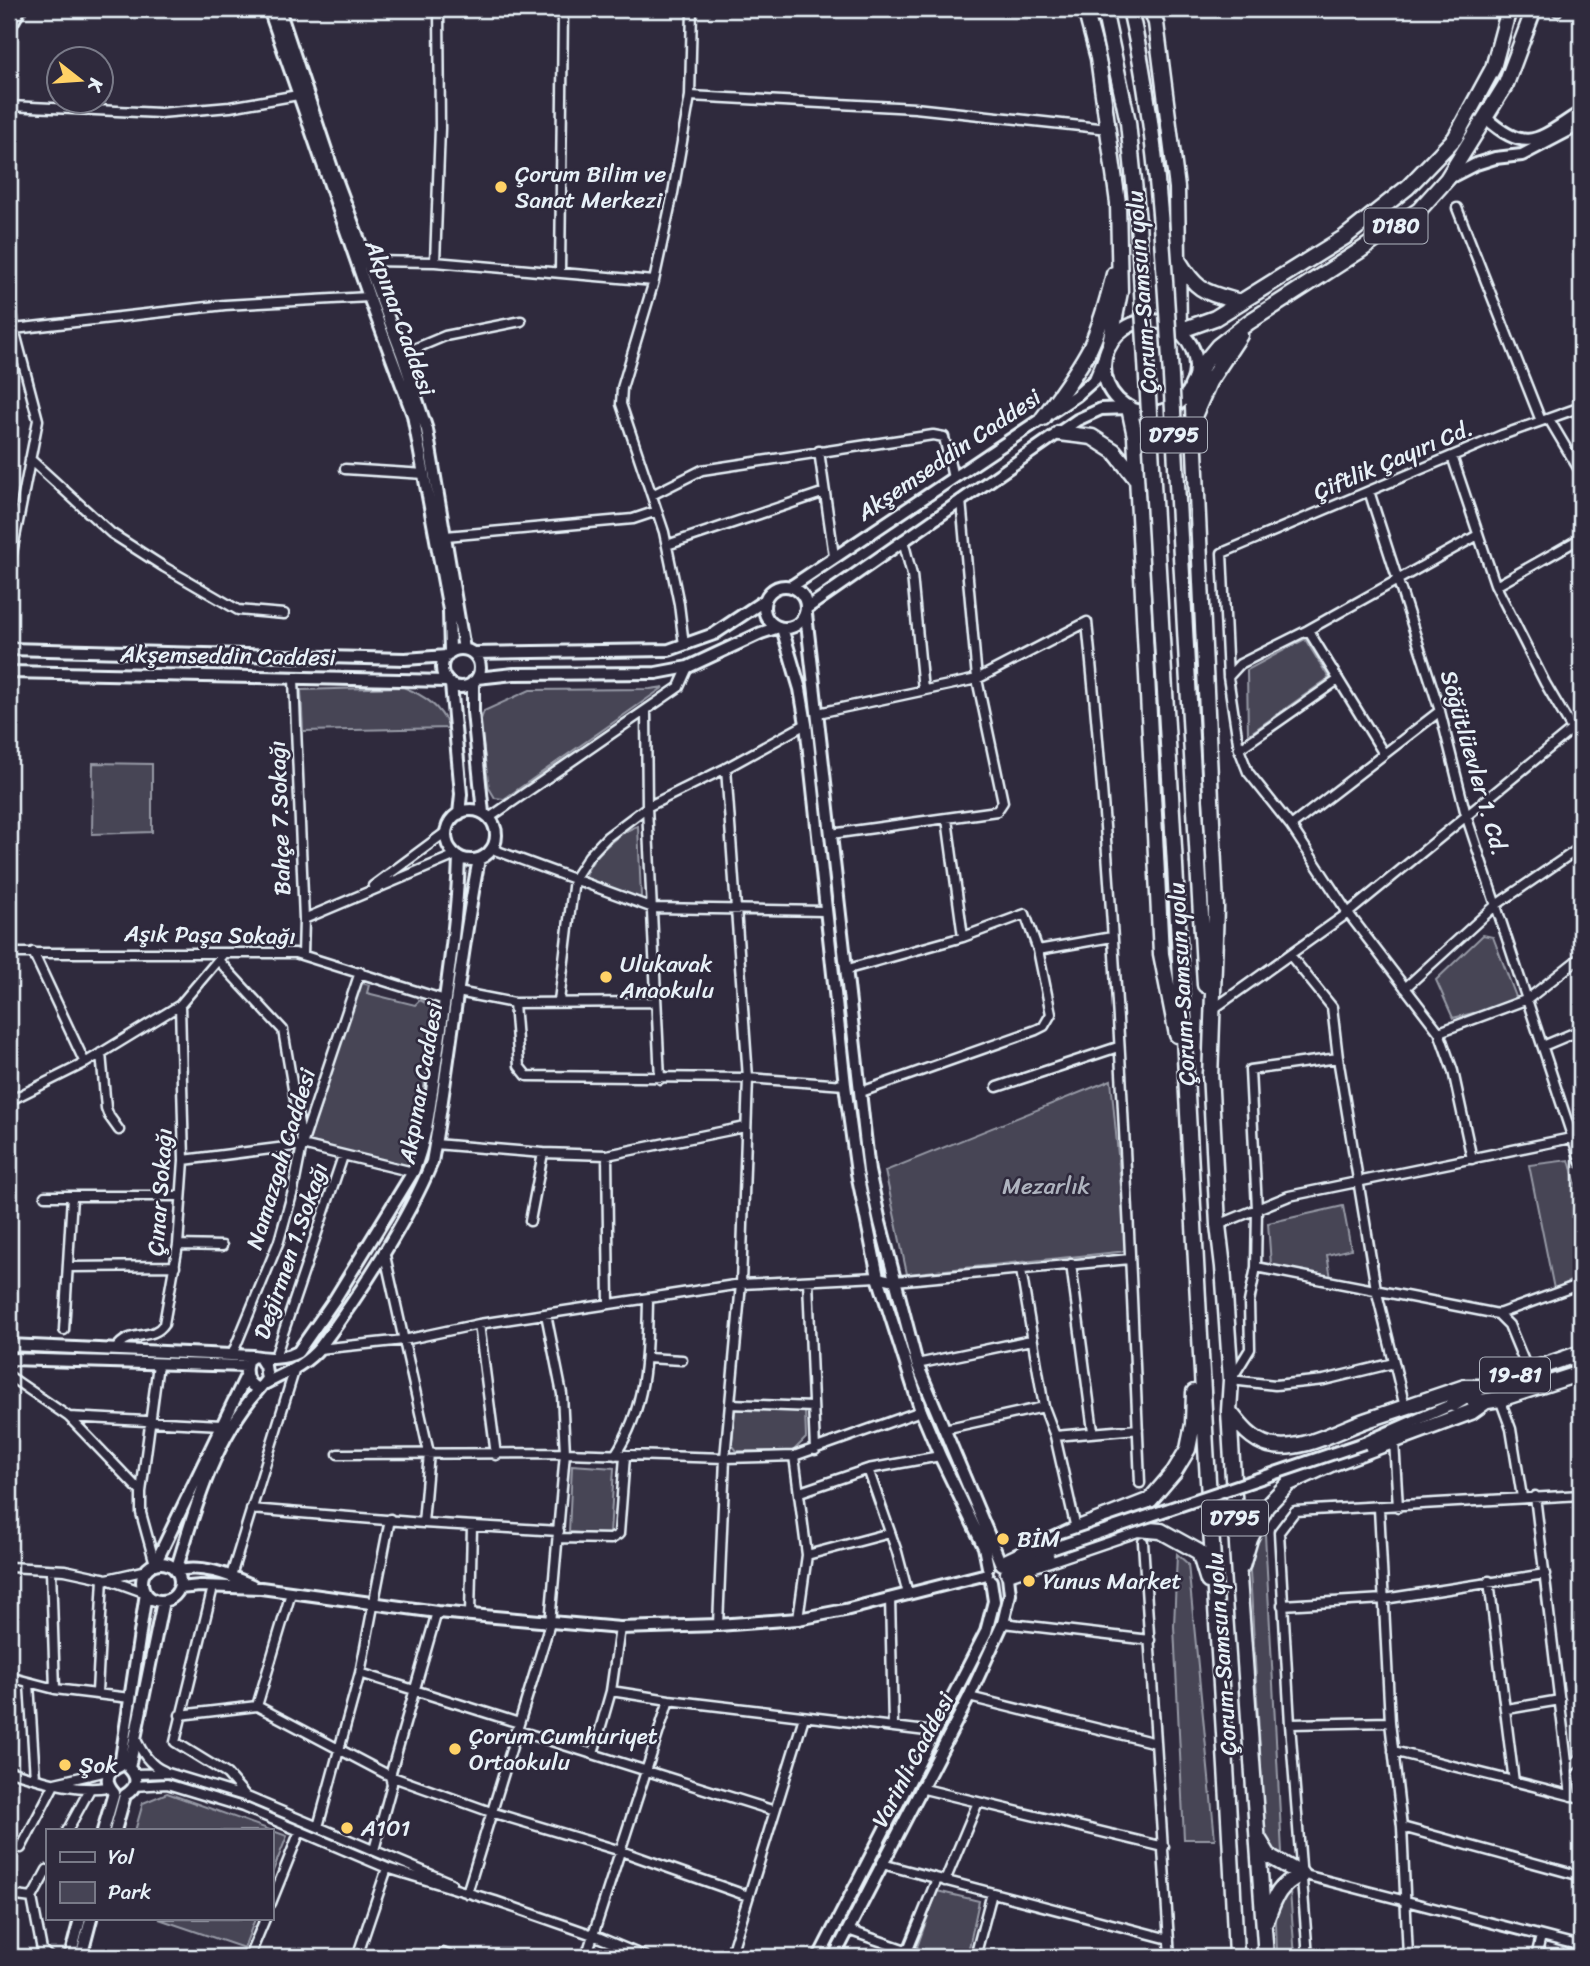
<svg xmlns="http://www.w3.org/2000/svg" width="1590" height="1966" viewBox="0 0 1590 1966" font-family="Sriracha,sans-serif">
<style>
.green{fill:#464455;stroke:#979aa6;stroke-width:2}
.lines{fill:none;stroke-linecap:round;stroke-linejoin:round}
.street-tunnel{stroke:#4b4859;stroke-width:8;stroke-dasharray:8 4;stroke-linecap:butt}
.street-casing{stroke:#e8f1f8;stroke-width:13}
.secondary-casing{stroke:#e8f1f8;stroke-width:16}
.primary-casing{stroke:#e8f1f8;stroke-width:18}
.highway-casing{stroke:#e8f1f8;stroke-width:19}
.street{stroke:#2f2a3d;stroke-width:8}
.secondary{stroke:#2f2a3d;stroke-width:10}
.primary{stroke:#2f2a3d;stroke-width:12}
.highway{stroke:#2f2a3d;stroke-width:14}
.secondary-bridge-casing{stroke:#e8f1f8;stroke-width:16;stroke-linecap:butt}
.highway-bridge-casing{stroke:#e8f1f8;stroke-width:19;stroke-linecap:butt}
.secondary-bridge{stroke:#2f2a3d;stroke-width:10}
.highway-bridge{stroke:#2f2a3d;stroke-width:14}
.poi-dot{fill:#ffd166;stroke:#2f2a3d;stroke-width:2.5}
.labels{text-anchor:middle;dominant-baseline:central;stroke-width:5;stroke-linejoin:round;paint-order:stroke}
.shield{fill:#2f2a3d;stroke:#b0b5c0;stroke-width:2}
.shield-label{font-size:21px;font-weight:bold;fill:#e8f1f8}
.poi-label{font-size:23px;fill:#e8f1f8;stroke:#2f2a3d;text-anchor:start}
.street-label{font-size:23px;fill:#e8f1f8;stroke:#2f2a3d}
.park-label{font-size:23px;fill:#afb4bf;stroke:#2f2a3d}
</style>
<rect width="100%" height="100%" fill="#2f2a3d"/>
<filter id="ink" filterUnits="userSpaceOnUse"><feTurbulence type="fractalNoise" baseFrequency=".0143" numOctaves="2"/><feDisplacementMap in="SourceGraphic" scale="14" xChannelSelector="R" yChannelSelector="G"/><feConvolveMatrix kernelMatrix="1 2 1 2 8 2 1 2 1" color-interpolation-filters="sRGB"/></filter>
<g filter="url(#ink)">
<path class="green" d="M1305 639 1329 678 1248 735 1247 670Z
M403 687C426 696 439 706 450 728L303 731 301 690Z
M664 687 504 799 495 798 489 788 480 722 484 711 530 690 650 689Z
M93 763 152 764V832L92 834Z
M638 826 641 896 638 898 586 881C583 863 621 830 638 826Z
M1483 935 1493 937 1518 1002 1453 1018 1436 980Z
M362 983 369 985 367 993 415 1005 420 1000 431 1006 433 1015 418 1138 410 1168 309 1141 356 991Z
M1111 1080 1127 1251 907 1274 885 1171Z
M1569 1160 1581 1202V1276L1554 1289 1529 1165Z
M1343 1206 1351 1249 1327 1255 1331 1278 1271 1265 1268 1223Z
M735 1410H805L806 1438 793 1451H737L732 1445Z
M572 1465 614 1468 610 1535 569 1532Z
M1265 1534 1282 1852 1277 1855 1265 1840 1250 1571 1257 1535Z
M1177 1554 1188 1564 1215 1839H1184L1174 1626Z
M167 1793 287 1836 271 1876V1831H135L143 1803Z
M937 1891 979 1901 967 1957H946L916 1950Z
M1290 1891 1295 1957H1277L1276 1922 1278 1894Z
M159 1919H255L244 1948Z"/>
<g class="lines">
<path class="street-tunnel" d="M1140 1483 1142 1522"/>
<g class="street-casing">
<path id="street" d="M1557 11 1558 9
M690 96 915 108 1108 129
M9 106 160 113 230 107 298 95
M1457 208 1541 421
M367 261 435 262 654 281
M435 262 440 128 439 9
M560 272 563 9
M9 281 14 329 38 420 9 568
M14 329 225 305 369 297
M402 354 445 336 521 321
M1549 419 1581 473
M819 451 834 556
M1452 456 1495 584 1545 683 1572 729
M30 459 111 533 164 567 238 610 284 614
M345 469 425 474
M1369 491 1440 711 1466 815 1581 1163
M652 495 702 470 933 435 944 437 953 478
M446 536 633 519 657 511
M903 540 912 575 923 690
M667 545 825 492
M1496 586 1581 538
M1308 630 1384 754
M684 645 679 604 664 532 621 404 622 388 654 281 673 193 690 96 692 9
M1228 677 1240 664 1308 630 1478 535
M294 679 304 919 303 955
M646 711 647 807 660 1079
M1440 711 1291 826 1348 913 1439 1032 1453 1071 1472 1159
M818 713 977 679 1087 622C1116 908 1128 1196 1140 1483
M1239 749 1338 680
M489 818 679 687 688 667
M947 819 963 937
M1291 826 1248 772 1239 749 1228 677 1222 553 1502 435 1581 407
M831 834 997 811 1003 802 977 679 961 500
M492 849 653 908 824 911
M373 886 446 832
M304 919 456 855
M1038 950 1112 937
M33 952 85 1063
M9 953H295L445 1000
M1290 955 1332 1007 1338 1058 1376 1289 1405 1407
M218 960 283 1030 302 1142
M848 969 963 937 1025 914 1038 950 1051 1014 1044 1026 1036 1030 861 1092
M1405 988 1496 905 1581 847
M458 992 514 1003 656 1002
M559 1001 574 879 589 856 607 837 647 807 726 768 806 724
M514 1003 519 1066 527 1076 748 1078 845 1085
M1212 1010 1348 913 1581 722
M1439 1032 1528 999 1581 957
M1543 1046 1581 1030
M101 1053 106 1108 109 1116 119 1130
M1338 1058 1250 1070 1257 1209 1256 1267 1249 1302 1250 1349 1231 1380 1275 1385 1324 1380 1394 1363
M997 1087 1118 1047
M9 1101 85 1063 180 1005 223 954
M435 1144 543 1153 607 1155 745 1127
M607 1155 609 1304
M184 1160 302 1145 413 1172
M45 1196H181
M530 1221 543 1153
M1218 1225 1289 1196 1581 1136
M178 1245 222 1246
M384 1251 429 1453 423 1523
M1071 1264 1093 1431
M68 1267 175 1266
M1256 1267 1498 1314 1581 1284
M1021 1270 1044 1407 1055 1436 1076 1529
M808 1281 815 1450
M1498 1314 1509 1325 1528 1371
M479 1324 496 1455
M64 1330 72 1196
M116 1349C130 1328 152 1342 164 1324L178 1245 184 1160 180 1005
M319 1349 404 1340 479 1324 741 1284 878 1277 895 1281 1130 1259
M232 1355 279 1241 293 1191 302 1145 360 972
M275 1357 343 1156
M647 1358 682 1360
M917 1364 1031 1340
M9 1376 69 1417 141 1492
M1500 1399 1511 1429 1522 1497
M730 1404 813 1407
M69 1417 221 1425
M944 1429 1044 1407
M1055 1436 1138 1429
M1394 1441 1398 1507
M338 1454 565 1453 725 1458 794 1456 921 1411
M615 1455C647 1407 647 1354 648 1299
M794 1456 807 1555 798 1619
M868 1469 897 1552 908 1594
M800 1492 868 1469 940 1456
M1535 1496 1571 1796
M1379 1508 1390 1722 1402 1827 1408 1957
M251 1509 423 1523 559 1531
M559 1538 611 1539 619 1534 625 1456
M1143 1542 1170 1957
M807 1555 890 1533
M155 1564 141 1513V1492L158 1364
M9 1567 65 1570 107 1579 146 1593
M51 1570 55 1689
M231 1576 295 1368
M107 1579 147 1570
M1489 1581 1514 1782
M213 1587 175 1742 227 1774 245 1795
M890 1598 893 1725
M1282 1605 1384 1599 1545 1574
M470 1615 472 1526
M1003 1623 1150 1640
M718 1625 725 1458 741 1284 748 1078 726 768
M360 1673 519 1723
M9 1677 55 1689 130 1698
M29 1683 35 1778
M611 1691 669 1700 935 1732
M97 1692 103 1578
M969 1697 1156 1743
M257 1706 291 1593
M1507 1709 1560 1700
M180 1715 257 1706 390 1776 491 1812 621 1851 748 1896
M1290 1724 1390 1722
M516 1730 775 1811
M135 1737C141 1751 149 1765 164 1771
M1393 1751 1581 1798
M593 1754 611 1691 620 1628
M1569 1767 1581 1758
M9 1771C41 1780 74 1792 108 1787
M135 1774 168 1773 247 1797 451 1883
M134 1786 167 1784 243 1807 387 1868 495 1901 593 1935 646 1957
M920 1788 1164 1847
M318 1827 360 1673 390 1519
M1402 1827 1581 1876
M67 1831 90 1789
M21 1848 55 1783 112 1770
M374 1850 392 1784 390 1776 437 1612
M882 1864 1169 1939
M47 1870 32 1898 42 1950 49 1957
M1301 1874 1581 1946
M945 1881 978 1802
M467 1893 550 1623 565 1453 562 1394 546 1314
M9 1895 32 1898
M271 1903 300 1831
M848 1930 926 1957
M907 1952 937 1879
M249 1957 265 1919
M357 1957 387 1868
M441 1957 443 1953 453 1957
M586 1957 669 1700
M730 1957 804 1717
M975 1957 992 1893
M1308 1957 1290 1724 1279 1532 1295 1511 1581 1495
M1536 1957 1541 1936"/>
</g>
<g class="secondary-casing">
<path id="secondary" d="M269 9 369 297 413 415 449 610 450 652
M279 9 332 168 402 354 427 430 464 649
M9 28 20 9
M1486 118C1528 156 1539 138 1581 112
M1447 179 1476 164 1495 158 1522 155 1581 124
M764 607a21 21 0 1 1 42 0a21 21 0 1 1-42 0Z
M792 586 1077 395 1095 379 1110 343
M807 608 1077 420 1101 409 1129 408
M806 614 869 1171 880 1222 917 1364 1000 1562
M782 628 800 689 806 724 845 1085 857 1173 878 1277 921 1411 940 1456 984 1547 988 1567
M9 649 405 659 447 656
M442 668a19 19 0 1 1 38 0a19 19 0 1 1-38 0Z
M473 653 669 650 714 634 765 600
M9 672 447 681
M477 678 514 674 656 673 688 667 761 633 779 627
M473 682V712L483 813
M451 684 461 794 459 814
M446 835a25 25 0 1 1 50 0a25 25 0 1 1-50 0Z
M9 1345 253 1356
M260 1358 265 1366 267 1379 259 1389C246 1385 244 1373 247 1361L253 1356C267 1359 285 1359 298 1352L335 1299 413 1172C428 1136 431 1095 437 1056 446 990 457 924 459 858
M9 1359 246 1366
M266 1383C286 1373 307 1364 321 1346 360 1294 407 1222 432 1162 450 1062 459 960 479 859
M1364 1443 1453 1404
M1024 1560 1051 1549
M142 1582a19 19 0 1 1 38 0a19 19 0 1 1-38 0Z
M155 1564 246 1376
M176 1571C195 1508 214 1440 259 1389
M176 1571C200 1563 229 1575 252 1585
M179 1588 200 1586 261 1588 437 1612 620 1628 718 1625 798 1619 845 1610 987 1574
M103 1831 114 1793C104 1782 106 1772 120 1766L146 1593
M115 1831 125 1795C137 1788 139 1778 129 1768L163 1601
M70 1957 80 1919
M81 1957 91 1919
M819 1957 986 1632 994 1601 991 1581
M834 1957 969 1697 1003 1623 1010 1594 1008 1576"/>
</g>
<g class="primary-casing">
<path id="primary" d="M1104 367a46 46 0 1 1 92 0a46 46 0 1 1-92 0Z"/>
</g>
<g class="highway-casing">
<path id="highway" d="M1085 9 1098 58 1118 203 1120 292 1110 343
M1151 9 1156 23 1177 188 1179 331 1215 318 1345 237 1408 187 1455 138 1493 68 1509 9
M1178 260C1198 293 1205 292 1240 302
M1129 408 1135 436 1161 954 1177 1035
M1195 414 1209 382 1240 335
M1043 418C1060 395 1077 373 1090 348 1101 324 1108 299 1114 274
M1059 433 1092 437 1114 451 1138 481
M1198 864 1205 985
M1175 865C1186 1059 1194 1253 1206 1447 1216 1617 1229 1787 1236 1957
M1210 1072 1218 1225 1223 1267 1231 1380 1229 1411 1239 1578 1266 1957
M1210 1079 1216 908 1192 386 1204 363 1218 346 1249 322 1361 250 1419 210 1447 179 1506 84 1534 9
M1475 1403 1500 1399 1581 1373
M1453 1404 1481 1387 1581 1353
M1229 1411C1240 1425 1251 1440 1269 1445 1301 1453 1338 1430 1367 1420 1400 1409 1432 1398 1465 1387H1481
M1003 1563 1076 1529 1150 1500 1174 1472 1188 1449 1193 1424 1194 1392
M1242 1566 1250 1539 1266 1507 1289 1483 1331 1464 1471 1412 1485 1402
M1008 1573 1137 1529 1161 1531 1199 1552 1208 1581
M1258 1838 1269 1856 1301 1874
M1266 1921C1275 1897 1278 1886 1301 1874"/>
</g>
<use href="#street" class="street"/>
<use href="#secondary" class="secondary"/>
<use href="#primary" class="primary"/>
<use href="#highway" class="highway"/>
<g class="secondary-bridge-casing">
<path id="secondary-bridge" d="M1051 1549 1364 1443"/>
</g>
<g class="highway-bridge-casing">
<path id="highway-bridge" d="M1130 9C1159 135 1164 265 1172 393 1181 550 1190 707 1198 864
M1106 19 1128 122 1138 222 1175 865"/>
</g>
<use href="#secondary-bridge" class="secondary-bridge"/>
<use href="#highway-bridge" class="highway-bridge"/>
</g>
</g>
<g class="poi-dot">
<circle cx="501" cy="187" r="7"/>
<circle cx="606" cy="977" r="7"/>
<circle cx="1003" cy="1539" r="7"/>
<circle cx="1029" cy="1581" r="7"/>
<circle cx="455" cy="1749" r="7"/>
<circle cx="65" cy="1765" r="7"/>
<circle cx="347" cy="1828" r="7"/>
</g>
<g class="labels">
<g class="shield">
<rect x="1364.5" y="208.5" width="63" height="35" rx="5"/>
<rect x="1141" y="417.5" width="66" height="35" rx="5"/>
<rect x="1480" y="1357.5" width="70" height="35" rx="5"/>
<rect x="1202" y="1500.5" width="66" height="35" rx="5"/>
</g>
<g class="shield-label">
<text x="1396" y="226">D180</text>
<text x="1174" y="435">D795</text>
<text x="1515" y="1375">19-81</text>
<text x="1235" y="1518">D795</text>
</g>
<g class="poi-label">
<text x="515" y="174">Çorum Bilim ve<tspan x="515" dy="26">Sanat Merkezi</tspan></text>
<text x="620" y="964">Ulukavak<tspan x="620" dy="26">Anaokulu</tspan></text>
<text x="1017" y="1539">BİM</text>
<text x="1043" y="1581">Yunus Market</text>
<text x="469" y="1736">Çorum Cumhuriyet<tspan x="469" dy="26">Ortaokulu</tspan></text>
<text x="79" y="1765">Şok</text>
<text x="361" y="1828">A101</text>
</g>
<g class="street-label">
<text transform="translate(1142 292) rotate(-94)">Çorum-Samsun yolu</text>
<text transform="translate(400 318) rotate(70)">Akpınar Caddesi</text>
<text transform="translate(949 455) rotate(-34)">Akşemseddin Caddesi</text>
<text transform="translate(1393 460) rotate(-23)">Çiftlik Çayırı Cd.</text>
<text transform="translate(228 656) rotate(1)">Akşemseddin Caddesi</text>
<text transform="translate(1474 763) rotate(74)">Söğütlüevler 1. Cd.</text>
<text transform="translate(280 818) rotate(-92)">Bahçe 7.Sokağı</text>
<text transform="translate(210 935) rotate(1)">Aşık Paşa Sokağı</text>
<text transform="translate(1182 984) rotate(-93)">Çorum-Samsun yolu</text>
<text transform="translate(421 1083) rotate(-80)">Akpınar Caddesi</text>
<text transform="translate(281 1159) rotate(-73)">Namazgah Caddesi</text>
<text transform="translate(160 1192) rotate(-86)">Çınar Sokağı</text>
<text transform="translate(291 1251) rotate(-71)">Değirmen 1.Sokağı</text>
<text transform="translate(1222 1654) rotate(-94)">Çorum-Samsun yolu</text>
<text transform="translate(913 1760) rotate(-62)">Varinli Caddesi</text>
</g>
<g class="park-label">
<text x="1046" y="1186">Mezarlık</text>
</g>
</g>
<rect width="1590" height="1966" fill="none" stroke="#2f2a3d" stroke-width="35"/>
<rect x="18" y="18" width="1555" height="1931" fill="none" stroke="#e8f1f8" stroke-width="2.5" filter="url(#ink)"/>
<rect x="46" y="1829" width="228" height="91" fill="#2f2a3d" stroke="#797a88" stroke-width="2"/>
<rect x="60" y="1852" width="35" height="10" fill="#2f2a3d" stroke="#797a88" stroke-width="2"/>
<text x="108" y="1864" font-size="21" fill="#e8f1f8">Yol</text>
<rect x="60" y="1882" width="35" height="21" fill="#464455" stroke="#797a88" stroke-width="2"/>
<text x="108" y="1899" font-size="21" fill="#e8f1f8">Park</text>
<g transform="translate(80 80) rotate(107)"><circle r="33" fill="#2f2a3d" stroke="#797a88" stroke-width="2"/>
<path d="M0-5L12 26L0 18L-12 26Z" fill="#ffd166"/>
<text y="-10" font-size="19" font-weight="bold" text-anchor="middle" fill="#e8f1f8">K</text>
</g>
</svg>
